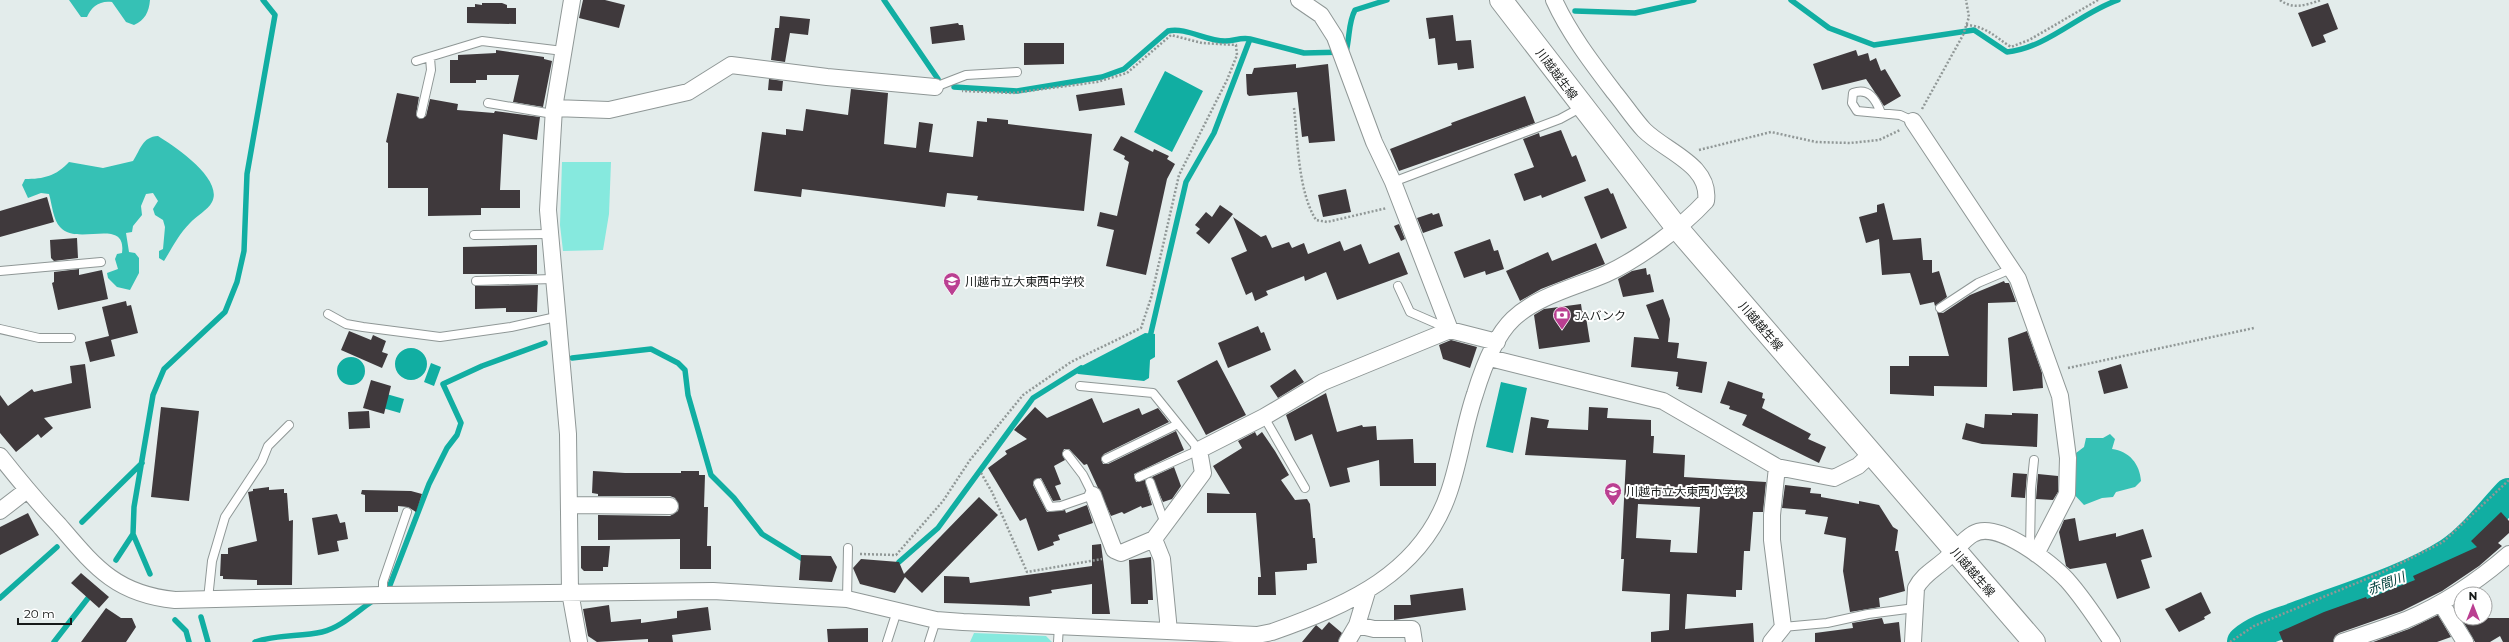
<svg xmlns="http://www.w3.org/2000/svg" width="2509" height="642" viewBox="0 0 2509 642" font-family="Montserrat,'Noto Sans JP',sans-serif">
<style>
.green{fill:#86e9de}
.forest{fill:#36c1b5}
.water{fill:#11aea2}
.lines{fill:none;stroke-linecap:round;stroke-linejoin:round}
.stream{stroke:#11aea2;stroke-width:5.5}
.river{stroke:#11aea2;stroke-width:32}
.building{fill:#3f393c;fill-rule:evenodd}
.lane-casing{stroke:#8f9796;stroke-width:10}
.street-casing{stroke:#8f9796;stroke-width:18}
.secondary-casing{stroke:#8f9796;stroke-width:24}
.path{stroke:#919897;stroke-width:2.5;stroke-dasharray:2 2;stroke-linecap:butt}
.lane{stroke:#fff;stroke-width:8}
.street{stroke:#fff;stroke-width:16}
.secondary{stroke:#fff;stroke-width:22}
.labels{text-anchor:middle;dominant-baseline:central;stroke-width:4;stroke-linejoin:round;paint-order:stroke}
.street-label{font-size:12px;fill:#171a19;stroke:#fff}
.poi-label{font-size:12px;fill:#171a19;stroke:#fff;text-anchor:start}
.water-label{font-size:13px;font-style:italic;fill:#01413c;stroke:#fff}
</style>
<rect width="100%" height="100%" fill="#e3eceb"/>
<path class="green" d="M562 162H611L609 214 603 250 563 251 560 225Z
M974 633 1046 636 1052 642H970Z"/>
<path class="forest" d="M69 0H150C149 12 145 20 134 25L126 22 112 2C100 0 91 7 87 17H81Z
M158 136C174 146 224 179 212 202 208 210 196 216 190 223 179 234 172 248 164 261L159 258V251L163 249 165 227 163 220 155 215 153 209 158 201 153 193 146 194 141 206 142 215 133 226 132 232 126 233 129 252 135 253 139 258V273L130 290 117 287 108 278 107 273 118 269 115 259 117 254 122 253C127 216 77 247 60 227 53 220 52 204 49 194L41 193 28 198 22 185 25 179C44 179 56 176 69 162L103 168 133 161C141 149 142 137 158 136Z
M2110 434 2115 439 2112 449C2129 451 2140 464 2141 481L2135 487 2116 492 2113 497 2102 498 2084 505 2071 491 2072 456 2084 447 2086 438H2103Z"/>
<path class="water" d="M1165 71 1203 91 1172 152 1134 132Z
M1145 333 1155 334V357L1150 360 1149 378 1144 381 1078 374 1074 370Z
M395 364a16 16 0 1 1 32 0a16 16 0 1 1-32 0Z
M337 371a14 14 0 1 1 28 0a14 14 0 1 1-28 0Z
M431 363 441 367 434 386 424 382Z
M1501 382 1527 388 1513 453 1486 447Z
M376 391 404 399 400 413 372 405Z"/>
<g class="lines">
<path class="stream" d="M884 0 938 79
M1791 0 1829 28 1874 45 1974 30 2007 52C2047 48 2080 13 2118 0
M1575 11 1635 13 1694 0
M954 87 1017 91 1102 77 1124 69 1168 31C1186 27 1206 41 1225 41 1234 41 1241 37 1250 39
M1148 338 1150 337 1186 182 1214 133 1250 39 1304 53 1346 52C1350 37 1348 23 1355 10L1387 0
M572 358 651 349 678 363 685 370 688 395 711 475 734 498 762 534 801 558
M82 522 142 463
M116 560 133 534
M899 562 938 528 1033 398 1081 368
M150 574 133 534 134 507 153 395 164 369 225 312 237 282 244 251 247 174 275 15 263 0
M390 585 429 484 447 448 457 435 461 423 443 384 482 366 545 343
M0 598 57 547
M201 617 208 642
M175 620 186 631 189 642
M54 642 92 593
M255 642C277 634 300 637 322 632 342 627 357 611 374 600"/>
<path class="river" d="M2243 642C2258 629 2280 624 2298 617 2345 599 2407 581 2449 554 2472 539 2490 514 2509 494"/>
</g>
<path class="building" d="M583 0H605L625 5 619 28 579 18Z
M482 3H502L507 5V8H516V24L467 23V7H475V4L482 5Z
M2328 3 2338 29 2323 35 2326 42 2312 47 2298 13Z
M1453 15 1456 41 1471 40 1474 68 1458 70 1457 63 1438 65 1435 38 1429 39 1426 18Z
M780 16 810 19 808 35 790 33 785 62 771 60 775 28H779Z
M958 23 959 25H963L965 40 932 44 930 27Z
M1024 43H1064V64L1024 65Z
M496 50 544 57V59L552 61 543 107 513 102 519 75H487V80H476V83H450V60H458V55L496 53Z
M1856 50 1858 56 1868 53 1870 61 1876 58 1881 71 1885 69 1901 96 1884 106 1866 79 1822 90 1813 64Z
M1296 64V68L1328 64 1335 141 1309 143 1308 136 1302 137 1297 92 1249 96 1247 94 1246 74H1252L1254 68Z
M769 79 783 81 782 91 768 90Z
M1122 88 1125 105 1079 111 1076 95Z
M851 89 888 93 884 144 916 148 919 122 933 124 929 152 973 157 977 121 987 122V118L1008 120V124L1092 134 1084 211 977 200 978 196 947 193 945 207 802 189 801 197 754 191 762 132 786 135V129L803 131 806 109 848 115Z
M397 93 419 97 416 115 420 119 426 116 430 99 458 104 457 110 494 113 495 111 540 117 537 140 503 134 500 190H520V208H481V215L428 216V188H388V143L386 142Z
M1525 96 1535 123 1399 171 1390 149 1452 125 1451 123Z
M1561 130 1572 157 1576 155 1586 181 1542 198 1541 195 1524 201 1514 174 1534 167 1523 139 1539 133 1540 137Z
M1121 136 1153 152 1154 149 1169 156 1167 159 1175 164 1167 179 1146 275 1106 266 1114 230 1097 226 1100 212 1117 216 1129 162 1124 159 1125 156 1113 150Z
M1608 188 1611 194 1613 193 1627 228 1601 239 1584 197Z
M1346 189 1351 212 1323 217 1318 195Z
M47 197 54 222 0 237V211Z
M1884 203 1893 240 1921 238 1923 260H1932V273L1939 271 1947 297 1935 306 1934 302 1920 305 1910 273 1882 275 1879 239 1866 243 1859 217 1877 212V205Z
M1220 205 1233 214 1209 244 1196 233 1200 229 1195 225 1206 212 1212 217Z
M1432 213 1433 215 1439 213 1443 226 1423 233 1417 218Z
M1233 217 1261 237 1266 235 1272 248 1289 242 1292 248 1304 243 1308 254 1340 241 1344 251 1361 244 1369 264 1399 252 1408 274 1337 300 1326 272 1305 281 1304 276 1266 291 1268 295 1255 301 1252 292 1246 295 1231 258 1247 251Z
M1399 224 1405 239 1401 241 1394 226Z
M77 238 78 258 54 261 51 258 50 240Z
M1490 239 1494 251 1498 250 1504 269 1486 275 1485 271 1464 278 1454 252Z
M1596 243 1605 264 1541 289 1520 301 1506 271 1548 252 1552 261Z
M537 245V274H463V247Z
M1646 268 1647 275 1650 274 1654 292 1623 297 1618 279 1632 271Z
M79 269V275L102 270 108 299 58 310 52 283 54 282V272Z
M2004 281 2005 283H2009L2016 302 1988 303 1987 387 1934 386V396L1890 394V366H1909V356H1949L1937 312 1943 313 1970 295Z
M538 285 537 312H506V308L475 309V286Z
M1663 299 1670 319 1668 342 1679 343 1677 358 1707 362 1702 393 1678 389 1679 387 1676 386 1678 372 1631 367 1634 337 1659 339 1646 305Z
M126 301 127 306 131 305 138 333 111 340 115 356 90 362 85 342 109 336 102 307Z
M1581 304 1582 311H1585L1590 342 1539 349 1534 315 1544 309Z
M1258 326 1261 333 1264 332 1271 350 1228 368 1218 343Z
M349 331 371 340 373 335 386 341 382 352 388 354 382 368 341 350Z
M2027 331 2042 373 2043 388 2013 391 2008 338Z
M1451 340 1477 347 1470 368 1443 359 1439 345Z
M1217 360 1246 415 1206 435 1177 381Z
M85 364 91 408 44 418 53 428 41 438 38 434 16 452 0 433V395L8 406 32 389 34 392 72 383 70 366Z
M2121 364 2128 388 2104 394 2098 371Z
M1295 369 1304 382 1278 398 1270 386Z
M371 380 391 386 384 414 363 408Z
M1728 381 1763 393 1762 398 1765 399 1762 408 1811 434 1808 439 1826 447 1819 463 1742 425 1747 415 1729 409 1730 406 1720 403Z
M1326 393 1337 432 1362 425 1363 427 1376 426 1377 440 1413 439 1414 463H1436V486H1380L1379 460 1347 468 1350 482 1330 487 1312 434 1295 441 1286 415Z
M1092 398 1103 423 1139 408 1142 415 1158 408 1169 422 1104 454 1101 459 1103 464H1108L1176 431 1184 450 1134 474 1136 482 1145 480 1152 505 1142 508 1141 506 1124 514 1122 512 1111 516 1087 464 1084 465 1069 449H1064L1062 454 1065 460 1054 466 1061 484 1055 486 1061 500 1053 501 1041 478 1034 480 1033 485 1047 512 1065 510 1066 513 1087 505 1093 523 1058 535 1060 540 1053 542 1054 545 1038 551 1026 518 1020 521 988 468 1007 454 1005 451 1027 439 1014 430 1035 407 1047 418Z
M161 407 199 411 189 501 151 497Z
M1589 407 1608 408 1607 418 1651 420V436H1654L1653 453 1685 455 1684 477 1766 482 1763 512H1753L1750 551H1744L1742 590H1736V597L1687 594 1685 629 1753 623 1754 642H1651V632L1669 630 1670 594 1622 591 1624 559H1621L1626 460 1525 455 1531 417 1549 420 1547 428 1588 430ZM1638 504 1700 507 1697 553 1670 552 1671 540 1636 538Z
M369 411 370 428 349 429 348 412Z
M2012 413 2038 414 2037 447 1982 444 1962 439 1966 423 1984 428 1985 414 2012 415Z
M1255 432 1257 436 1262 432 1275 451 1289 475 1281 480 1295 500 1307 499 1310 504 1313 538H1315L1317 563 1307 564V570L1275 572 1276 595H1258V577H1261L1256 513H1207V493L1230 494 1213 466 1242 448 1238 441Z
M1174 467 1181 486 1172 499 1163 502 1152 477Z
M593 471 625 473H681V471H699V475H705L704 507H708L707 546H711V569H680V539L598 540V515L670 516 678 511 679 506 675 498 670 496H598V494L592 493Z
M2013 473 2027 474 2025 498 2011 497Z
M2038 474 2058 476V492L2053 500 2036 499Z
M1785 485 1811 488 1810 493 1821 494V497L1859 504V501L1879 505 1893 527 1898 530 1895 551H1898L1905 591 1879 598 1880 607 1850 612 1843 571 1846 538 1824 534 1828 517 1805 514 1806 510 1782 508Z
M269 487V490L284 489V493H287L289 521 293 520 292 585H257V580L223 579V576H220L221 554H228V548L257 541 248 492 253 491V489Z
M362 490 411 491 422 494 416 512 408 507 398 506V512H365V495L361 494Z
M979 497 998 515 922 593 905 577 895 593 860 584 853 568 861 559 899 562 904 574Z
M2501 512 2509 521V533L2498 543 2502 546 2479 566 2442 591 2402 611 2339 633 2335 636 2333 642H2283L2279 632 2324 612 2366 597 2367 599 2415 580 2413 576 2477 547 2471 541Z
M28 513 39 535 0 555V527Z
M337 514 340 523 345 522 348 539 337 541 339 551 318 555 312 518Z
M2075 518 2079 541 2116 533V537L2143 529 2152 557 2141 560 2150 588 2117 599 2106 563 2070 569 2066 566 2059 532 2064 520Z
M1101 544 1110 614H1092V584L1051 590 1052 593 1029 597 1030 606 944 603V576L969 577 970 583 1092 566V545Z
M581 546H610L608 567H603V571H584L581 568Z
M801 555 831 556 837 567 832 582 799 580Z
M1151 557 1153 600H1148V604H1131L1129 560Z
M81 573 109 597 99 608 71 583Z
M1463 588 1466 610 1394 620V605H1411L1410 595Z
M2201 592 2211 613 2204 617 2205 619 2179 632 2165 609Z
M2461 602V617L2454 606Z
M609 605 611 622 641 619V623L677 618V611L708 607 711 630 672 635 673 642H648V639L597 642 588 636 583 609Z
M106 608 121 618H132L136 627 126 642H81Z
M2438 615 2451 637 2437 642H2373L2409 629Z
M2485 616 2486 618H2509V642H2503L2500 636 2490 642H2475L2461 618H2485Z
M1882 618 1884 624 1899 622 1901 642H1815V633L1853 628 1852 623Z
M1329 622 1342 633 1338 642H1302L1316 625 1322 630Z
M868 628V642H828L827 629Z"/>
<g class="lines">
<g class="lane-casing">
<path id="lane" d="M416 61 482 41 563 51
M935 87 966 75 1017 72
M488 103 553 114
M1881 113C1876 100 1869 87 1853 93L1852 103 1857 111 1900 115 1913 121
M421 114 431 70 430 58
M1393 182 1560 119 1582 107
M474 235 549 234
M0 271 101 262
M476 281 553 279
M1398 286 1410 312 1449 329
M1940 308 1978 283 2011 269
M328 314 346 324 363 327 440 337 511 327 556 317
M0 329 39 338H71
M1080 386 1153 393 1199 450 1139 477
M1264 417 1305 488
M1106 459 1178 424
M1150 482 1165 524
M1038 483 1050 507 1061 506 1093 495 1083 475 1067 454
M2030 550 2031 489 2034 460
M383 595V582L407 512
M208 599 212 561 225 517 262 461 268 446 289 425
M847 599 848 548
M1783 627 1827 623 1868 614 1915 608
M887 642 897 611
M929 642 936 620
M1058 642 1059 626"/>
</g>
<g class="street-casing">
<path id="street" d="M572 0 554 108 548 210 568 434 570 592 579 642
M1299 0 1321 15 1335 37 1374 142 1393 182 1450 330
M554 108 609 110 688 92 731 65 827 77 935 87
M1913 121 2018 279 2060 396 2068 458 2067 494 2036 554
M1490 358 1663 401 1777 467 1834 478 1858 466 1871 454
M0 456C19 480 38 503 59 525 95 567 116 594 175 600L383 595 713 591 847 599 936 620 963 622 1257 635 1272 632C1347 606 1422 573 1449 492 1460 460 1464 426 1475 394 1482 371 1495 336 1513 319 1537 296 1576 287 1606 274 1639 259 1682 227 1706 201 1711 165 1666 152 1644 130 1633 118 1624 104 1614 92 1592 63 1569 33 1554 0
M1093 495 1114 550 1121 553 1154 539 1203 473 1199 450 1264 417 1323 382 1450 330 1497 342
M570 505 670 506
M0 511 27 490
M1154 539 1162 559 1169 631
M2441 603 2465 642
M1357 625 1374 629H1412L1414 642
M1347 642 1357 625 1367 592
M1771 642 1783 627 1772 540V515L1777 467
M1913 642 1916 588C1923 574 1937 568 1948 557 1956 550 1964 539 1973 534 1997 519 2051 563 2067 580 2084 599 2098 621 2112 642
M2342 642C2364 635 2385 628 2406 620 2444 604 2478 581 2509 554"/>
</g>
<g class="secondary-casing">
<path id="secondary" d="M1501 0 1677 228 2034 642"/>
</g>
<path class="path" d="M2280 0C2293 10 2306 5 2321 0
M1966 25C1986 26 1995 37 2011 47L2029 40 2098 0
M1294 108C1298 142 1298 191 1316 220L1327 222 1387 208
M1922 109 1963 35 1969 17 1966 0
M1699 150 1771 132 1816 142 1850 143 1879 140 1900 130
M2068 368 2254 328
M981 473 992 492 1027 572 1102 559
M860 554 896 555 943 501 970 460 1023 395 1071 362 1141 328 1151 298 1179 175 1227 80 1237 55 1236 45 1202 43 1171 35 1127 73 1097 82 1013 93 962 91
M2230 642 2254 626 2383 572 2443 542 2509 480"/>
<use href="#lane" class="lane"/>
<use href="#street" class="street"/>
<use href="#secondary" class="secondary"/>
</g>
<defs>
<g id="school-pin" transform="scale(0.9)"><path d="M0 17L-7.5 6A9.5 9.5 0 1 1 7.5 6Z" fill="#ba3f91" stroke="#fff"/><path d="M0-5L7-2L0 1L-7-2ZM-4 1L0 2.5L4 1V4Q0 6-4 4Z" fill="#fff"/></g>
<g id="bank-pin" transform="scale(0.9)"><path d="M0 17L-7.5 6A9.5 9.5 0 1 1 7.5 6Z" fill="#ba3f91" stroke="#fff"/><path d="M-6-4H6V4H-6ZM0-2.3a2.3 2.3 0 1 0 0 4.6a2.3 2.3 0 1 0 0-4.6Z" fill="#fff"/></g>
</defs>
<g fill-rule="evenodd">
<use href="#school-pin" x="952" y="281"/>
<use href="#bank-pin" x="1562" y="315"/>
<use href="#school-pin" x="1613" y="491"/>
</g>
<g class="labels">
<g class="street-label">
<text transform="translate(1557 74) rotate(53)">川越越生線</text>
<text transform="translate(1761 326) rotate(49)">川越越生線</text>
<text transform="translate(1973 572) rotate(49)">川越越生線</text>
</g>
<g class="poi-label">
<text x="965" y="281">川越市立大東西中学校</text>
<text x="1575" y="315">JAバンク</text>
<text x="1626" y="491">川越市立大東西小学校</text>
</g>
<g class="water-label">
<text transform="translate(2386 583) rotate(-21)">赤間川</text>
</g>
</g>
<g transform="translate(2473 606)"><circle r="19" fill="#ffffff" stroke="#a2a3a3"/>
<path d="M0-3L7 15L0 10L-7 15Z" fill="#ba3f91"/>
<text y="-6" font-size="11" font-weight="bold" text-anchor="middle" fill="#171a19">N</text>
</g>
<path d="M18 618v6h53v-6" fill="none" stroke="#171a19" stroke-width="2"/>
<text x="24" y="618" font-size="12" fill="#171a19" stroke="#ffffff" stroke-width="3" paint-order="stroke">20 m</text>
</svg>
